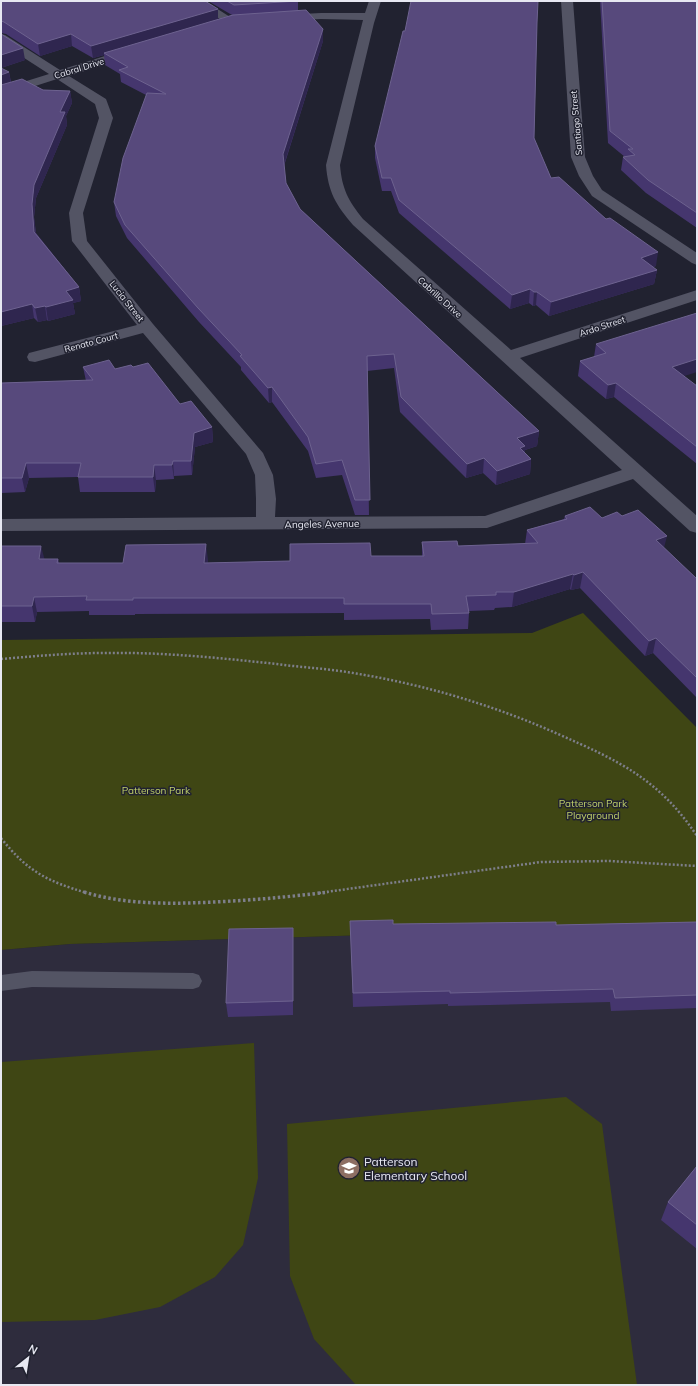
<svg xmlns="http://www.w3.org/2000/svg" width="698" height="1386" viewBox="0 0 698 1386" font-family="Mulish,sans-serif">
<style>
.education{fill:#2e2c3d}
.green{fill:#3f4614}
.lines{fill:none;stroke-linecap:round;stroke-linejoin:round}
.path-far1{stroke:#7e7f8b;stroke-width:2.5;stroke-dasharray:2 2;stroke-linecap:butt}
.path{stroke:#7e7f8b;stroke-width:3.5;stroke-dasharray:2.5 2.5;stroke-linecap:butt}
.lane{fill:#535464;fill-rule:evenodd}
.street{fill:#535464;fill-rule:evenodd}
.wall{fill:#45366e}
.shaded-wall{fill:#2f264f}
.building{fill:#57497c;stroke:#6d628f}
.labels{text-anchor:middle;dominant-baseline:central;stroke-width:3;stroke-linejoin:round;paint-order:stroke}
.far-street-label{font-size:9px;fill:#e7e8f2;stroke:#212230}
.street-label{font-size:10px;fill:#e7e8f2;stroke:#212230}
.park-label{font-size:10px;fill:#c1d16a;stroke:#212230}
.near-poi-label{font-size:12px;fill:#e7e8f2;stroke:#212230;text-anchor:start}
</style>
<rect width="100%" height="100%" fill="#212230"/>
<path class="education" d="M697 925V1385H1V950L70 944Z"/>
<path class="green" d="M583 613 697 728V925L70 944 1 950V640L532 633Z
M254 1043 258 1178 243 1245 215 1277 160 1307 95 1320 1 1322V1062Z
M566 1097 602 1124 637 1385H356L314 1339 290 1276 287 1124Z"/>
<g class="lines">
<path class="path-far1" d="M1 659C36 656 70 653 105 653 163 652 220 658 277 664 298 667 319 668 340 671 415 682 489 703 558 734 619 761 659 779 697 836
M1 838C28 872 47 881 87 893
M319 893 541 862 609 861 697 866"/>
<path class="path" d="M84 892C126 905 171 904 215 902 253 900 290 897 328 892"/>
<path class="lane" d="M32 971 193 973 199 975 202 981 199 987 193 989 32 987 1 991V975Z"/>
<path class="street" d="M191 1H205L238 22 236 24H228Z
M369 1H381L374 23 340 165C342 189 348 200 363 219L511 350 697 290V300L520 358 697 516V533L690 531 633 479 487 528 1 531V519L256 517V499L255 475 246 454 143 333 35 362 29 361 27 357 29 353 137 325 72 241 69 213 99 118 95 104 57 79 1 97V89L49 74 1 43V34L5 35 60 70 134 47 138 48 140 51 138 54 69 76 106 99 113 118 83 213 87 241 153 324 263 453 273 475 276 499 275 517 485 516 622 470 353 225C336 205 328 192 326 165L363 20 321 19 282 21 278 20 276 18 278 16 282 15 321 13H365Z
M561 1H573L585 157 593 176 602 190 697 253V265L692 263 592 196 579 176 571 157Z"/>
</g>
<path class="wall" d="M1 1 218 19 232 15 208 1H298V10L323 41 284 166 286 183 300 209 539 431 537 446 525 450V453L531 459 530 474 496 485 483 473 466 478 400 412 394 368 367 371 369 515H355L342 475 316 478 308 451 272 402 269 403 241 370V367L199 322 127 238 116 216 114 202 146 95 121 82 120 74 105 65 104 55 93 58 72 46 40 56 6 34 1 33Z
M600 1H697V228L646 193 621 170 623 157H625L608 143Z
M537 23 534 138 551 178 656 266 653 267 657 270 654 284 549 316 536 305 533 306 529 303 510 309 399 213 391 191H382L375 158V146L405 31Z
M1 34 25 60 1 68 9 72 11 82 43 90 70 91 72 103 66 116 67 125 36 198 34 217 36 233 79 287 81 301 73 303 75 314 48 321 47 320 38 322 34 318 1 326Z
M596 344 684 376 697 386V464L614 397 606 399 578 376 580 361 594 357Z
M83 367 115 369 133 367 180 404 212 427 213 442 195 447 192 475 174 476V479L156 480 155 492H80L78 477 29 478 25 492 1 493V383L86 381Z
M565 516 602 518 664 548 697 579V698L653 653 645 656 580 588 571 590 570 589 512 607 495 608 494 610 469 611V613L468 629 431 630 430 619 344 620V613L135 614V615H89V611L37 612 35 622H1V546L44 559H58L59 563H123L208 560 207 563 290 561 371 556H422V542L458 546 525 544 527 530 564 519Z
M350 921 393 924 556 925 697 922V1008L611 1011 610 1002 448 1006V1004L353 1007Z
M293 928V1015L228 1017 226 1003Z
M697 1166V1249L661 1220 668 1202Z"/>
<path class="shaded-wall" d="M218 9V20L104 53V55L93 58 91 46Z
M323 29V41L283 168V154Z
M71 34 72 46 40 56 38 44Z
M23 48 25 60 1 68V55Z
M9 72 11 84 1 88V75Z
M70 91 72 103 66 116 67 125 36 198 34 217 37 245 34 232 32 204 34 185 60 112Z
M658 252 656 266 639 271 641 258Z
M657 270 654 284 549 316 551 302Z
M79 287 81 301 73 303 75 314 48 321 46 307 66 291Z
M530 289 529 303 510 309 512 295Z
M534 292H537L536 305 533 306Z
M32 304 34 318 1 326V312Z
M45 306 47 320 38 322 35 308Z
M697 359V372L669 381 672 367Z
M616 383 614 397 606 399 608 385Z
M272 387V402L269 403 268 388Z
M212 427 213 442 195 447 192 475 191 461 194 433Z
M539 431 537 446 525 450 524 461 517 438Z
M484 458 483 473 466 478 467 464Z
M531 459 530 474 496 485 497 471Z
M173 461 174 476V479L172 465Z
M26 463 29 478 25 492 22 478Z
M154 465 156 480 155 492 153 477Z
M667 536 663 552 656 540Z
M206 544 208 560 206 578 204 563Z
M41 546 45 561 39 559Z
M583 572 580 588 571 590 574 575Z
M573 574 570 589 512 607 514 592Z
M34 597 37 612 35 622 32 606Z
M656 638 653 653 645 656 649 641Z"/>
<path class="building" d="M1 1H205L218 9 91 46 71 34 38 44 4 22 1 21Z
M227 1H298L234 5Z
M411 1H538L537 23 534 138 551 178 559 177 606 219 610 218 658 252 641 258 657 270 551 302 537 292H534L530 289 512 295 399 200 391 178H382L375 146 403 31H405Z
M602 1H697V213L648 180 623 157 635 155 628 149H633L610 131Z
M306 10 323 29 283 154 286 183 300 209 539 431 517 438 525 446 520 448 531 459 497 471 484 458 467 464 401 397 394 354 367 356 370 500H355L342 460 316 464 308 437 272 387 268 388 240 356 242 355 198 308 125 225 114 202 123 158 147 93 166 94 119 70 128 67 104 53 233 15Z
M1 34 23 48 1 55Z
M1 68 9 72 1 75Z
M22 79 43 90 70 91 60 112H65L34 185 32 204 34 232 79 287 66 291 73 300 46 307 45 306 35 308 32 304 1 312V85Z
M697 313V359L672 367 697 386V447L616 383 608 385 580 361 606 353 596 344Z
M109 360 115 369 131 365 133 367 148 363 180 404 191 401 212 427 194 433 191 461H173L172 465H154L153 477H78L81 463H26L22 478H1V383L93 380 83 367Z
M590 507 602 518 617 512 622 516 638 510 667 536 656 540 697 579V678L656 638 649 641 583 572 574 575 573 574 514 592H496V595L466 596 469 613 432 614 431 604H344V598H133V600H86L87 596 34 597 32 606H1V546H41L39 559H58L57 563H123L126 545 206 544 204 563 290 561V544L370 543 371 556H424L422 542 457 541 458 546 538 543 527 530 567 519 565 516Z
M393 920V924L556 922V925L697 922V995L615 998 613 989 450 993V991L353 993 350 921Z
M293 928V1001L226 1003 229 929Z
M697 1166V1225L668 1202Z"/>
<defs>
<g id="school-disc" transform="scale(1.15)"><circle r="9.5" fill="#8d6e63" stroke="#212230"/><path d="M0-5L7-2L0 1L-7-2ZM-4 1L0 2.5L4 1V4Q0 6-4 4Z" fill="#fff"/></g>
</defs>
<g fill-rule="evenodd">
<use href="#school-disc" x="349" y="1168"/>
</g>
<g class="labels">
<g class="far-street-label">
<text transform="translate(79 68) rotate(-17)">Cabral Drive</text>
<text transform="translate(576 123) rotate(-95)">Santiago Street</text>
<text transform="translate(440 297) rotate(42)">Cabrillo Drive</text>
<text transform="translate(127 301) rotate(52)">Lucia Street</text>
<text transform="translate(602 326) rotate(-18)">Ardo Street</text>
<text transform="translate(91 342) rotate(-15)">Renato Court</text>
</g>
<g class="street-label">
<text transform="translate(322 524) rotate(-1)">Angeles Avenue</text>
</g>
<g class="park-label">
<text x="156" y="790">Patterson Park</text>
<text x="593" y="803">Patterson Park<tspan x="593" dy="12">Playground</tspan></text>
</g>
<g class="near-poi-label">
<text x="364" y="1161">Patterson<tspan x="364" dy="14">Elementary School</tspan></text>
</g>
</g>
<rect width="698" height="1386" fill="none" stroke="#e7e8f2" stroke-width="4"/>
<g transform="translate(28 1358) rotate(30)" stroke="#212230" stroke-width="3" paint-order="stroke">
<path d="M0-3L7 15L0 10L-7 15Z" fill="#e7e8f2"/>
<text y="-6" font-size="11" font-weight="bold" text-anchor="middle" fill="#e7e8f2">N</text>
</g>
</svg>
